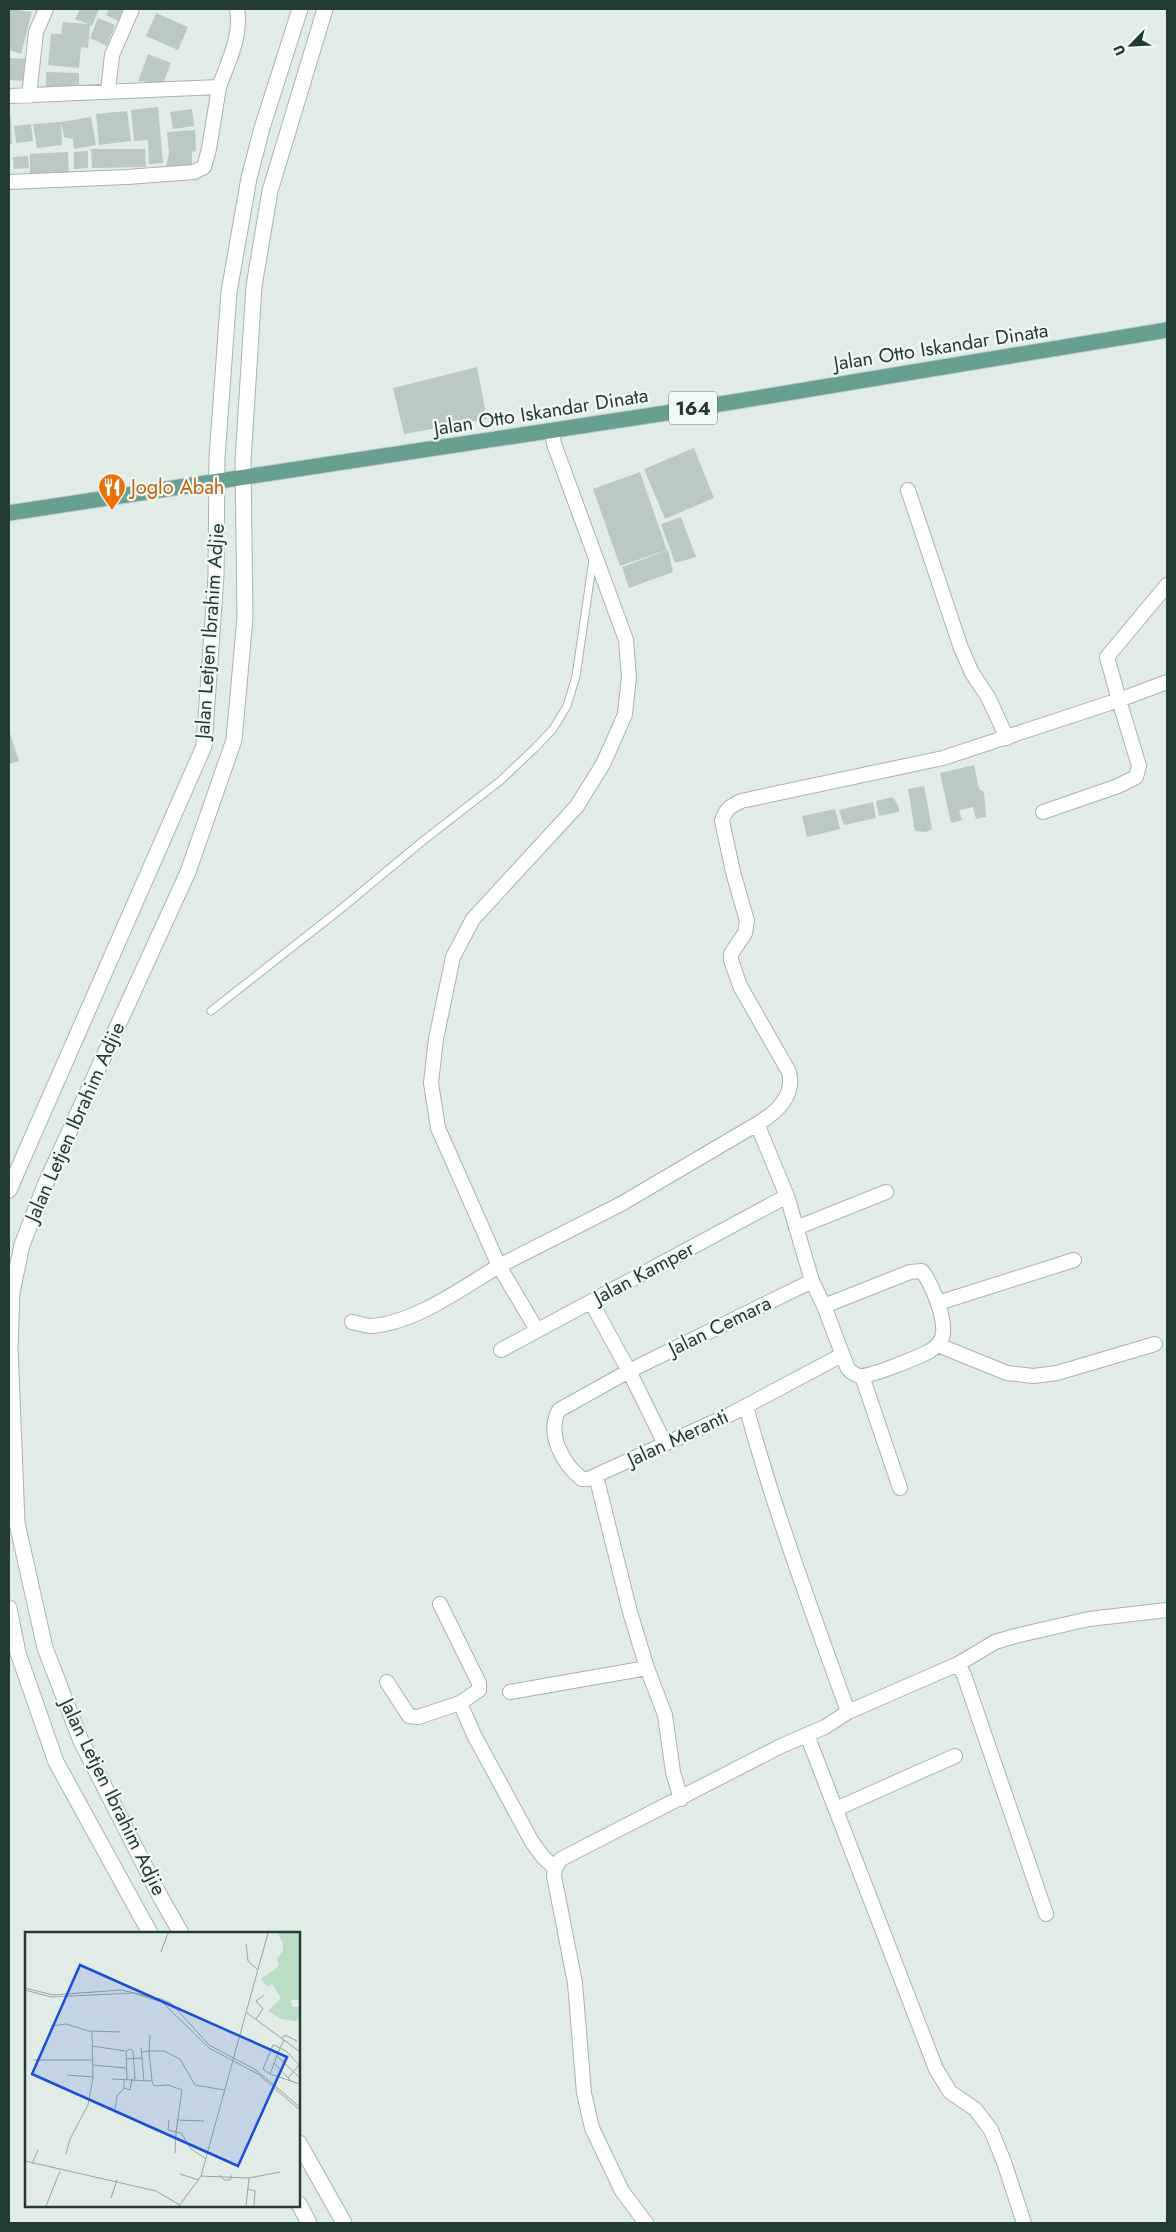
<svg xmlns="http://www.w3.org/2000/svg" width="1176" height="2232" viewBox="0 0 1176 2232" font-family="Jost,sans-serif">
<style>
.building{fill:#bac9c3}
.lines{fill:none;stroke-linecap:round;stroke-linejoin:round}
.lane-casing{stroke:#a5b4ae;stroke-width:9}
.street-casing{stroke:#a5b4ae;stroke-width:16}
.secondary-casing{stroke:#a0b7af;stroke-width:17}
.primary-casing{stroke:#c1c8c6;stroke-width:17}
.lane{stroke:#fff;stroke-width:7}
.street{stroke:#fff;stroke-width:14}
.secondary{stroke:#fff;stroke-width:15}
.primary{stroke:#67a091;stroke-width:15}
.labels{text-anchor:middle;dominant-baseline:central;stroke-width:4.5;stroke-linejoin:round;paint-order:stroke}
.shield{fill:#f2f8f5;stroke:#60746f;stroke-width:1}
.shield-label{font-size:19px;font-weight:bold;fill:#223c35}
.street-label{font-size:20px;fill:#223c35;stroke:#f2f8f5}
.food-label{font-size:20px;fill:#c56008;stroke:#f2f8f5;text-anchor:start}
.inset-road{fill:none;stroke:#95a6a0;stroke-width:1}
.view{fill:#1d4ed8;fill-opacity:0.15;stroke:#1d4ed8;stroke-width:2.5}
.inset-edge{fill:none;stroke:#223c35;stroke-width:2.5}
</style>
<rect width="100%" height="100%" fill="#e2ece7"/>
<path class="building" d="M9 9 32 12 21 54 9 50Z
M80 9H99L92 26 90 25 88 48 81 47 79 68 48 65 51 34H61L63 22 88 24 75 19Z
M109 9H120L125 12 120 22 106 15Z
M156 13 188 27 178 50 146 36Z
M98 18 115 25 107 46 90 38Z
M148 54 171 63 163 83 138 81Z
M9 58 28 59 27 81 9 80Z
M46 72 79 73V88L46 87Z
M158 107 163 163 149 164 148 140 134 141 131 110Z
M192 109 194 126 173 129 170 112Z
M127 111 131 141 99 145 96 114Z
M91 117 96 145 74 149 73 139 64 137 61 122Z
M11 118 12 144H9V119Z
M61 122 62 145 37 148 33 124Z
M31 124 33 141 16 143 14 126Z
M195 130 196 151 192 152V170L165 172 169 153 167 132Z
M91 149H145L146 167 92 168Z
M88 151V168L74 169V152Z
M68 152 69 175H52L51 167V173L30 174V154Z
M28 156 29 168 14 169 13 157Z
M477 367 487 419 404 434 393 388Z
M694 448 714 498 665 519 644 469Z
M640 472 667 550 620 566 593 489Z
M681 517 696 557 675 563 661 524Z
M668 550 673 572 629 588 622 567Z
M9 730 19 761 9 764Z
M974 765 979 789 984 792 986 817 976 819 973 807 959 810 962 820 951 823 940 773Z
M924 786 932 829 926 832 915 831 908 789Z
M893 797 899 808V812L879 816 876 801Z
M873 802 876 818 844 825 839 810Z
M835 809 840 829 807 837 802 816Z"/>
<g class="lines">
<g class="lane-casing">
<path id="lane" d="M211 1011 342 908 424 840 500 781 535 748 553 729 567 706 576 676 593 560"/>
</g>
<g class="street-casing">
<path id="street" d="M219 87C228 62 242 36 237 9
M108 91 112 55 132 9
M9 96 219 87 209 149 204 167 194 172 127 177 9 182
M29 96 36 32 46 9
M552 430 554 444 626 640 629 677 625 714 620 726 603 764 577 806 473 919 453 957 436 1039 431 1083 438 1128 499 1266 621 1204 757 1124 787 1196 812 1281 824 1306 848 1369C852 1372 855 1376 861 1376 872 1376 919 1357 930 1351 936 1347 943 1340 943 1333 945 1317 932 1284 922 1271L910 1272 824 1306
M908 490 961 648 972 673 988 697 1007 738
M1043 812 1118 786 1136 777 1139 766 1119 700 1167 682
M757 1124C776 1113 795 1096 789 1072L740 986 731 960V954L745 933 747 921 733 872 722 821C725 809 731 806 741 801L943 758 1119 700 1107 657 1167 585
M796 1228 886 1192
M812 1281 629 1371 559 1410C546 1434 563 1464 582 1479H588L731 1414 842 1355
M591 1302 629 1371 665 1444
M938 1303 1074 1260
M352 1322C358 1323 365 1326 371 1326 415 1323 462 1288 499 1266L537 1330
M938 1345 1007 1373 1033 1376 1057 1373 1155 1344
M501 1350 787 1196
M862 1376 900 1488
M746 1406C774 1510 812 1611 848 1712
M596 1476 630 1612 647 1668 665 1715 673 1772 681 1799
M440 1604 479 1683V1690L460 1703 474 1735 532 1842 543 1857 555 1868
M958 1664 995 1642 1015 1636 1089 1619 1167 1610
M387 1682 409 1716 418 1717 460 1703
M510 1692 647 1668
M807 1735 936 2069 950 2092 975 2109 991 2130 1004 2162 1024 2223
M836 1809 955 1756
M646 2223 622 2191 592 2128 584 2093 575 1983 554 1876 555 1868 561 1859 781 1746 825 1727 848 1712 958 1664 964 1675 1046 1914"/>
</g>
<g class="secondary-casing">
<path id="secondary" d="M9 1190 204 746 216 576 217 458 229 292 249 178 262 128 300 9
M9 1608 18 1653 56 1762 150 1933
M181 1933 161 1898 81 1741 45 1648 17 1523 10 1348 12 1292 22 1245 45 1185 188 872 234 740 245 618 243 461 254 286 270 191 325 9
M299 2143 344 2223
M299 2204 309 2223"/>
</g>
<g class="primary-casing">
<path id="primary" d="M9 513 666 413 1167 330"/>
</g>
<use href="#lane" class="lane"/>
<use href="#street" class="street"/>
<use href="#secondary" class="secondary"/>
<use href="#primary" class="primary"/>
</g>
<defs>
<g id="restaurant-pin" transform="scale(1.4375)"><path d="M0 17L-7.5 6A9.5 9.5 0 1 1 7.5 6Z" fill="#e8710a" stroke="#f2f8f5"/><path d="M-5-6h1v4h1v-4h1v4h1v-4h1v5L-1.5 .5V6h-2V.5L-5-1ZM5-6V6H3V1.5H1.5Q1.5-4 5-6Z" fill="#fff"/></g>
</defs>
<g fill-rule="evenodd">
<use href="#restaurant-pin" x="112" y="487"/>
</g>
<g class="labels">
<rect class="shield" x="669" y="391.5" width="48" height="33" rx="4"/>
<g class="shield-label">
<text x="693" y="408">164</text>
</g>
<g class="street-label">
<text transform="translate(941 347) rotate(-9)">Jalan Otto Iskandar Dinata</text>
<text transform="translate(541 412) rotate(-9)">Jalan Otto Iskandar Dinata</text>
<text transform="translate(210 631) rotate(-86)">Jalan Letjen Ibrahim Adjie</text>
<text transform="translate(75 1122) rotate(-66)">Jalan Letjen Ibrahim Adjie</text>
<text transform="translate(644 1273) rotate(-28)">Jalan Kamper</text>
<text transform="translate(720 1326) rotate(-26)">Jalan Cemara</text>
<text transform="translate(678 1438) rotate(-25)">Jalan Meranti</text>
<text transform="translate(113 1797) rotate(64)">Jalan Letjen Ibrahim Adjie</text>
</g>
<g class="food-label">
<text x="131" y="487">Joglo Abah</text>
</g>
</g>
<g transform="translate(25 1932)">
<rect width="275" height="275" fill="#e2ece7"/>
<path d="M253 1H274L275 68H266L267 75H275V86L270 89 256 87 243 79 256 66 247 52 243 55 236 47 254 34 252 27 258 19V12Z" fill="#bbddc4"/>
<path class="inset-road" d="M221 12 223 29 232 37M136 20 143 1M0 56 28 63 96 58 136 67 146 71 184 113 231 138 275 175M0 58 26 65 108 61 137 70 184 116 233 142 275 178M222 81 259 108M231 87 238 77 231 69 239 63M26 94 41 92 67 100 68 145 42 143M66 99 95 100M257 107 260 103 272 109M67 114 100 119M116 116 119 149M117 120 124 119 125 103M275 120 259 108 255 116 245 142 238 137 248 113H249L261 119 275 134M252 124 275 146M101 127 117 126M8 128H68M249 131 266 149 275 152M68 133 101 136M245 142 266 149M263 146 274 133M87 147 127 149 124 119H139L155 127 170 153 199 158M102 147 101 119 105 117 108 119 110 147M99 148V156L105 158 107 147M127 149 129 154 143 153 157 158 151 200 156 201 166 217 181 227M90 177 92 164 99 156M144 188 143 198 151 200 150 221M152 188 179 189M41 222 45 207 63 173 68 145M0 229 131 259 155 273M7 232 13 218M155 242 174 248M195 243 199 248H205L207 243M176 244 224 246 221 274M224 246 255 240M223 257 230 259 229 274M86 266 92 248M21 274 35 239M154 274 176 244 243 1"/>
<path class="view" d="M55 33 262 125 213 234 7 142Z"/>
<rect width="275" height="275" class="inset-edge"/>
</g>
<rect width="1176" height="2232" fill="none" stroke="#223c35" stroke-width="20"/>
<g transform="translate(1131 45) rotate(246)" stroke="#f2f8f5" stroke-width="4" paint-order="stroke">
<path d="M0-4L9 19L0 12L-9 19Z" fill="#223c35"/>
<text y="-8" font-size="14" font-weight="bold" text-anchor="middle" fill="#223c35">U</text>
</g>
</svg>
